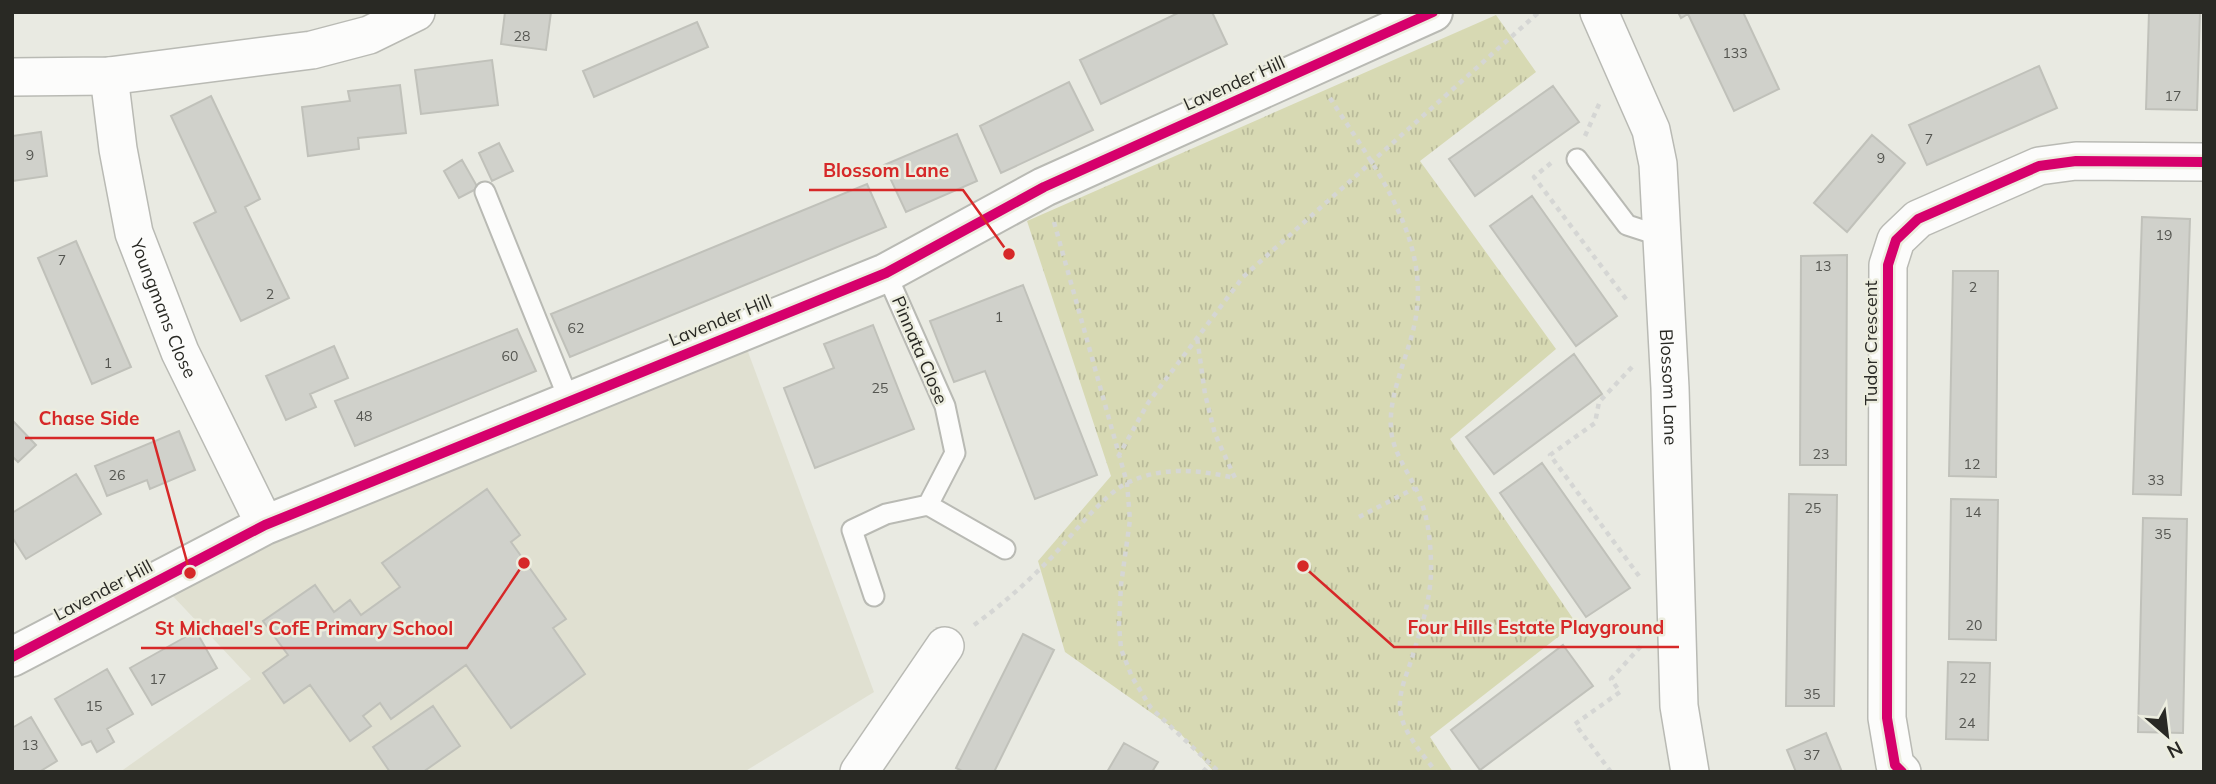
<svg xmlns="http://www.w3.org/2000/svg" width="2216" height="784" viewBox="0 0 2216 784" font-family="Mulish,sans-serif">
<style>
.built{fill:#e0e0d1}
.park{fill:url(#park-tufts)}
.building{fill:#d0d1cb;stroke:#c0c1ba;stroke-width:2}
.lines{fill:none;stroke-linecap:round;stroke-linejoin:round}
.lane-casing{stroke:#b9bab4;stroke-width:23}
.street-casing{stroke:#b9bab4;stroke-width:40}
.secondary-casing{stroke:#b9bab4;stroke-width:42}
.path{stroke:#d5d6d4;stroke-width:4.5;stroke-dasharray:5 5;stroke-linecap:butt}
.lane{stroke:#fcfcfb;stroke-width:19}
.street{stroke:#fcfcfb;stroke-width:37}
.secondary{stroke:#fcfcfb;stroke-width:38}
.cycleway-casing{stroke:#eceddf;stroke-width:15}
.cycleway{stroke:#d6006c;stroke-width:10}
.labels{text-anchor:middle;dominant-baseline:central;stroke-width:5;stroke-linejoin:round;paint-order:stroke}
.number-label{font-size:14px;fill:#545550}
.street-label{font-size:18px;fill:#292924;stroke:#eceddf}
.leader{fill:none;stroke:#d62828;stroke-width:2.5}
.callout-dot{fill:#d62828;stroke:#eceddf;stroke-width:2.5}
.callout-label{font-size:19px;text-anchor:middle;font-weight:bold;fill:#d62828;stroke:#eceddf;stroke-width:5;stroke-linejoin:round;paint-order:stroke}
</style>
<defs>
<pattern id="park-tufts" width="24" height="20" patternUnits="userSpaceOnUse" patternTransform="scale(1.75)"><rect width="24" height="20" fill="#d7d9b3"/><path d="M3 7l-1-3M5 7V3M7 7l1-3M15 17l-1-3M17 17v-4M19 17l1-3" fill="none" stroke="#b9ba9a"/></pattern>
</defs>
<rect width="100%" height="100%" fill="#e9eae2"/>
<path class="built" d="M744 341 874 692 744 772H120L251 679 170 593 272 534Z"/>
<path class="park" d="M1496 15 1536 72 1420 161 1556 349 1450 439 1576 623 1430 737 1453 772H1214L1180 733 1065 652 1038 561 1111 476 1027 221Z"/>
<path class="building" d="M505 12H551L546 50 501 44Z
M1180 12H1212L1227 44 1101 104 1080 60Z
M1678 12H1743L1779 89 1734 111 1688 14 1681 18Z
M2149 12H2200L2197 110 2146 109Z
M697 22 708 47 594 97 583 71Z
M492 60 498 105 421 114 415 70Z
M2039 66 2057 108 1927 165 1909 125Z
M1069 82 1093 130 1001 173 980 126Z
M400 85 406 133 358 138 359 149 308 156 302 107 350 101 348 91Z
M1553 86 1579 122 1475 196 1449 159Z
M211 96 260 199 245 207 289 298 241 321 194 223 216 212 171 116Z
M41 132 47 176 12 181V136Z
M957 134 977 181 906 212 884 165Z
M1872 135 1905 163 1847 232 1814 203Z
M499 143 513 171 492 181 479 153Z
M462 160 478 188 459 198 444 171Z
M867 184 886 227 570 357 551 314Z
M1532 196 1617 316 1576 346 1490 226Z
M2142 217 2190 219 2181 495 2133 494Z
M76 241 131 367 92 384 38 258Z
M1847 255 1846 465H1800L1801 256Z
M1953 271H1998L1996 477 1949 476Z
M1023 285 1097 475 1035 499 985 371 954 382 930 321Z
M873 325 914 429 815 468 784 388 834 368 824 344Z
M517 329 536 371 355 446 335 401Z
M334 346 348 378 310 394 316 407 286 420 266 376Z
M1574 354 1602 394 1494 474 1466 437Z
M12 420 36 445 18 462 12 456Z
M179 431 195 470 150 489 147 480 107 496 95 466Z
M1542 463 1630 588 1586 617 1500 493Z
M76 474 101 514 26 559 12 537V513Z
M487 489 520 535 511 542 566 619 553 628 585 674 511 728 466 665 391 719 380 703 363 716 371 726 350 741 310 685 284 703 263 673 288 655 263 621 315 585 334 612 350 600 361 615 400 587 382 563Z
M1789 494 1837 495 1834 706H1786Z
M1951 499 1998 500 1996 640 1949 639Z
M2143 518 2187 519 2183 733 2138 732Z
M196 631 217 668 152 705 130 668Z
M1023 634 1054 650 994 772H964L956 768Z
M1563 645 1593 686 1480 770 1451 730Z
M1948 662 1990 663 1988 740 1946 739Z
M107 669 133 714 107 729 114 742 97 752 91 741 82 745 55 699Z
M433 706 460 746 423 772H390L373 747Z
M31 717 57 761 39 772H12V728Z
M1826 733 1842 772H1796L1787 750Z
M1124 743 1158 762 1152 772H1107Z"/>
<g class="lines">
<g class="lane-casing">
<path id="lane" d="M1577 159 1627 225 1664 237
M485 192 569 400
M928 505 1005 549
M874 596 852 530 886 514 928 505 955 453 945 406 886 273"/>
</g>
<g class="street-casing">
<g id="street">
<path id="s1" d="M1599 12 1651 130 1658 164 1670 388 1679 706 1690 772"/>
<path id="s2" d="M109 76 118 149 134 233 180 352 265 525"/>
<path d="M12 77 109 76 312 50 369 35 416 12"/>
<path d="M859 772 945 646"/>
<path d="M1902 772 1895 765 1887 718 1888 265 1896 240 1918 219 2039 166 2076 161 2204 162"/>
</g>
</g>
<g class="secondary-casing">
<path id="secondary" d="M12 657 265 525 886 273 1044 187 1433 12"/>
</g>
<path class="path" d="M1330 98C1370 161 1426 230 1417 309 1413 348 1388 390 1391 428 1392 454 1413 477 1421 501 1429 522 1431 546 1431 569 1431 601 1420 631 1411 661 1406 676 1399 692 1400 708 1401 731 1423 754 1436 772
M1585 136 1600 102
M1551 163 1534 177 1629 303
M1054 222 1127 483 1130 520 1121 585 1119 625 1121 649 1132 677 1151 708 1219 772
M1632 367 1599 402 1595 423 1550 455 1639 576
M1118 457 1148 403 1243 277 1539 12
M1359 517 1415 488
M974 625C999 607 1022 587 1044 565 1067 543 1101 495 1129 482 1164 466 1199 470 1235 478L1215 434 1205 394 1197 337
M1203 772 1210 764
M1611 772 1575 724 1620 692 1611 679 1641 646"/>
<use href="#lane" class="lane"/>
<use href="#street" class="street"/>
<use href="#secondary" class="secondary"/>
<g class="cycleway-casing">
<path id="cycleway" d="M12 657 265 525 886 273 1044 187 1433 12
M1902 772 1895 765 1887 718 1888 265 1896 240 1918 219 2039 166 2076 161 2204 162"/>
</g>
<use href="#cycleway" class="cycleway"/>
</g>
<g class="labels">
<g class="number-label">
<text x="522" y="36">28</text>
<text x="1735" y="53">133</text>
<text x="2173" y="96">17</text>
<text x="1929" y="139">7</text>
<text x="30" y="155">9</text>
<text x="1881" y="158">9</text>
<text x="2164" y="235">19</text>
<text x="62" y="260">7</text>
<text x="1823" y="266">13</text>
<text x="1973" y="287">2</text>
<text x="270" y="294">2</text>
<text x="999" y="317">1</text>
<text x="576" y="328">62</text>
<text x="510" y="356">60</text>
<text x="108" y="363">1</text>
<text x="880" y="388">25</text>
<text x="364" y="416">48</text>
<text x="1821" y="454">23</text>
<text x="1972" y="464">12</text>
<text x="117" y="475">26</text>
<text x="2156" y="480">33</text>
<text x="1813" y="508">25</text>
<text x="1973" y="512">14</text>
<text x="2163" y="534">35</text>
<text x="1974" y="625">20</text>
<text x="1968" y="678">22</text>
<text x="158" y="679">17</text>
<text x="1812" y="694">35</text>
<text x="94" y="706">15</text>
<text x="1967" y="723">24</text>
<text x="30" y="745">13</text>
<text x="1812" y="755">37</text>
</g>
<g class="street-label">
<text transform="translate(1234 83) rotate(-24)">Lavender Hill</text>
<text stroke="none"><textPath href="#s2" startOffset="240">Youngmans Close</textPath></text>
<text transform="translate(720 320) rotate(-22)">Lavender Hill</text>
<text transform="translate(1870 343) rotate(-90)">Tudor Crescent</text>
<text transform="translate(920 350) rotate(67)">Pinnata Close</text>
<text stroke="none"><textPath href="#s1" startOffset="387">Blossom Lane</textPath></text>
<text transform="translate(103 590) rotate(-28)">Lavender Hill</text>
</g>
</g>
<path class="leader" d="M1009 254L963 190H809M190 573L153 438H25M1303 566L1394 647H1679M524 563L467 648H141"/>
<g class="callout-dot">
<circle cx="1009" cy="254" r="7"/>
<circle cx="190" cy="573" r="7"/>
<circle cx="1303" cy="566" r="7"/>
<circle cx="524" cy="563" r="7"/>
</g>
<g class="callout-label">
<text x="886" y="177">Blossom Lane</text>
<text x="89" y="425">Chase Side</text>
<text x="1536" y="634">Four Hills Estate Playground</text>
<text x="304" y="635">St Michael's CofE Primary School</text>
</g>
<rect width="2216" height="784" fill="none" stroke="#292924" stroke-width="28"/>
<g transform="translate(2167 735) rotate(152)" stroke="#eceddf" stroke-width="5" paint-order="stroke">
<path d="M0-5L12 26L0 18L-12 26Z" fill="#292924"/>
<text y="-10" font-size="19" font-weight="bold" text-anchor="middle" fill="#292924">N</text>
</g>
</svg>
